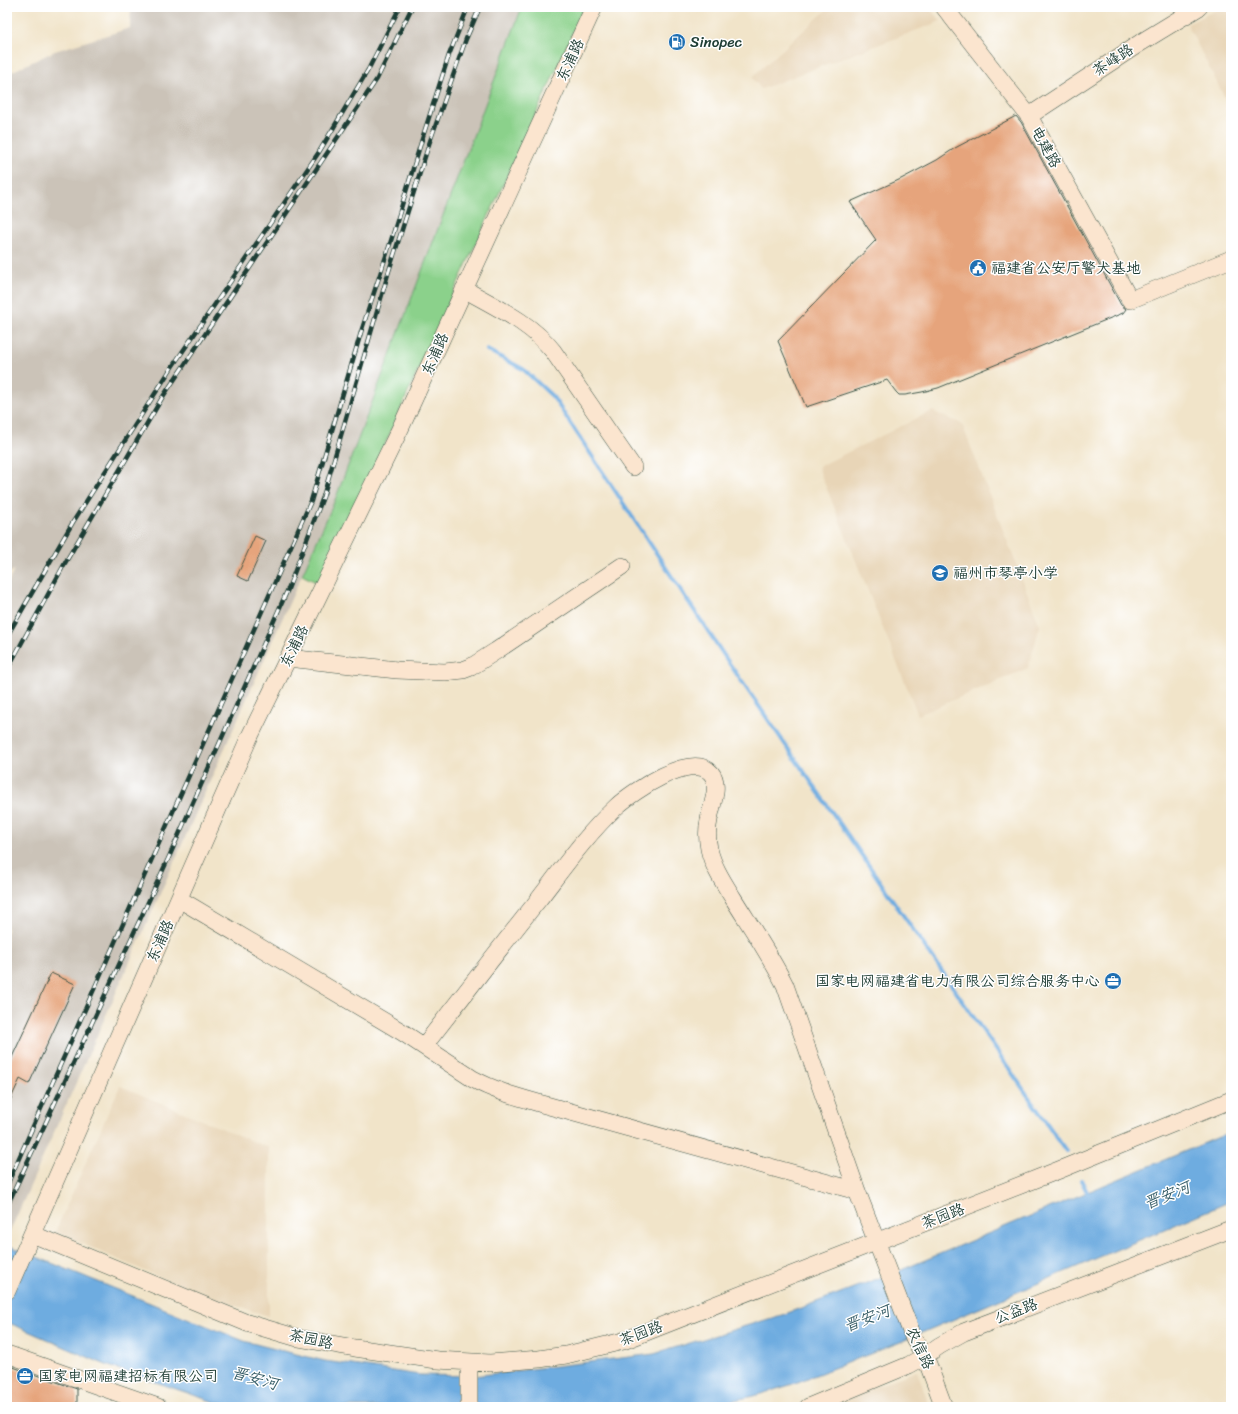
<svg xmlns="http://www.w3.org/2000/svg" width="1238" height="1414" viewBox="0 0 1238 1414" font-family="Sriracha,'LXGW WenKai TC',sans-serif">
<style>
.built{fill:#e8d5b7}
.industrial{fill:#cbc3b8}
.green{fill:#8bd18b;stroke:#558760}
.water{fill:#6eace0;stroke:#46748a}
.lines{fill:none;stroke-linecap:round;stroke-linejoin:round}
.stream{stroke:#6eace0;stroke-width:4}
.building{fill:#e6a47b}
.secondary-casing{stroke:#3e564a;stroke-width:18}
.secondary{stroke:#fbe5cf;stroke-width:17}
.rail-casing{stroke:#1f3d34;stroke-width:4.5}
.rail{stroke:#fff;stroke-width:3;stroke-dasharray:9;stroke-linecap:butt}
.labels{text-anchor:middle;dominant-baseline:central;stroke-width:3;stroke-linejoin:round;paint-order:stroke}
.poi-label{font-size:15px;fill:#1f3d34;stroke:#fff;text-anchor:start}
.street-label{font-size:15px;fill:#1f3d34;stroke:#fff}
.water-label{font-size:16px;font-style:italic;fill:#375e68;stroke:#fff}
</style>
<rect width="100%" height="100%" fill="#fff"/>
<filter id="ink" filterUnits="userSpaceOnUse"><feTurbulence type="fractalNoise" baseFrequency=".025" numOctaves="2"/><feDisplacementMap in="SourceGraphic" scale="8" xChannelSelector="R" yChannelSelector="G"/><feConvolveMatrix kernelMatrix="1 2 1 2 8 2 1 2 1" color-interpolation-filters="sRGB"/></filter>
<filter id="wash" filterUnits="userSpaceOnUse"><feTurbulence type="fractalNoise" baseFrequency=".012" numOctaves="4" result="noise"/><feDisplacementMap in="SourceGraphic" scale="16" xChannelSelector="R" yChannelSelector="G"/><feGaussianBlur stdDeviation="0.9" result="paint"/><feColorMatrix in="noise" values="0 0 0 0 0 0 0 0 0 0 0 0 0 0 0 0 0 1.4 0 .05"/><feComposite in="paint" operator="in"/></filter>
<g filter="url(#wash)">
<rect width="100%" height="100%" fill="#f1e4c9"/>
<path class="built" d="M830 7H928L941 21 761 89 752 77Z
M1222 7H1231V110L1187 24Z
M932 411 962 424 1040 626 1028 668 918 715 818 467Z
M120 1086 269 1148V1316L201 1295 55 1232Z
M917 1371 930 1407H839L840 1402 852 1395Z"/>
<path class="industrial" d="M131 7H522L335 500 7 1238V585L14 570 7 575V74L55 51 130 28Z"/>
<path class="green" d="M522 7H584L557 68 427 350 370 478 320 584 302 575 335 500Z"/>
<path class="water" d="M1231 1132V1201L898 1343 790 1385 754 1396 701 1407H235L214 1402 106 1365 7 1322V1245L244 1341 271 1348 325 1361 420 1375 474 1376 654 1354 785 1314 906 1268Z"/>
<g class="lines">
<path class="stream" d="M487 350 523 369 553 397 729 663 1066 1151
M1081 1180 1089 1196"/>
</g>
<g id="blocks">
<path class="building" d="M1016 116 1021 122 1121 305 1126 309 1123 313 938 388 922 392 905 395H899L896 392 887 380 806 407 778 341 876 240 850 202 901 179 937 160 955 148Z
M255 536 266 541 248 581 237 576Z
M51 973 75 984 29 1084 20 1079 7 1107V1068Z
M7 1365 77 1389V1407H7Z"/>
</g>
</g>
<g filter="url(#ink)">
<use href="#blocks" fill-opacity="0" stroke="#3e564a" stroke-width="1"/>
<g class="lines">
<g class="secondary-casing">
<path id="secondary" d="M944 7 1029 116 1130 300 1231 259
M1029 116 1140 43 1199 7
M464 289C495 307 530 322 553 351L633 467
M288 658 397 670 445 672 463 670 471 667 496 651 622 566
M179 899 402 1032 473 1079C495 1091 518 1097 542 1104L857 1191
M424 1046C462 997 500 948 539 899 563 868 587 834 616 807 632 792 692 751 711 773 721 785 711 806 709 820 707 829 707 839 709 849 713 867 724 883 733 898 751 927 770 955 785 985L857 1191 914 1339 925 1356 944 1407
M32 1234 247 1323 298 1338 355 1348 437 1360 490 1363 539 1359 566 1355 623 1341 1059 1170 1231 1100
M7 1291 249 738 401 427 594 7
M7 1354 158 1407
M469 1407V1363
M808 1407 909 1365 925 1356 939 1346 964 1332 1231 1229"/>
</g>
<use href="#secondary" class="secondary"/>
<g class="rail-casing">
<path id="rail" d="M7 636 73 522 172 367 319 152 368 70 400 7
M7 670 65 563 162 398 377 79 412 7
M7 1185 311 501 362 329 390 244 423 136 449 55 468 7
M7 1206 169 857 288 589 323 497 388 274 429 144 466 39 480 7"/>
</g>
<use href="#rail" class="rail"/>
</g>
</g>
<defs>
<g id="fuel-disc" transform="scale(0.9)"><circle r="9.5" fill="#1f6fb2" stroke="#fff"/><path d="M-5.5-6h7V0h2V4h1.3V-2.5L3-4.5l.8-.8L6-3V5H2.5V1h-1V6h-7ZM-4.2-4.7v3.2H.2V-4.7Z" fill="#fff"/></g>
<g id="civic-disc" transform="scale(0.9)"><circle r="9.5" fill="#1f6fb2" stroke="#fff"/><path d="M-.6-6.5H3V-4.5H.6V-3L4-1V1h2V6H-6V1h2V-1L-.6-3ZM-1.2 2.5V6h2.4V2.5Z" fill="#fff"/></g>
<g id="school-disc" transform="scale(0.9)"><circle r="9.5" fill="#1f6fb2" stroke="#fff"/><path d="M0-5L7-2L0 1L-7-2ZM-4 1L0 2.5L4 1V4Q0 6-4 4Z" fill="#fff"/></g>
<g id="office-disc" transform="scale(0.9)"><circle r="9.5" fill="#1f6fb2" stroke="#fff"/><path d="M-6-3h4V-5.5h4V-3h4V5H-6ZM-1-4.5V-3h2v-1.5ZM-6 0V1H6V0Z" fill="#fff"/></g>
</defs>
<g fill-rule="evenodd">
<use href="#fuel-disc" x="677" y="42"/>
<use href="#civic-disc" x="978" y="268"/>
<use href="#school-disc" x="940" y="573"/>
<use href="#office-disc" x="1113" y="981"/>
<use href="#office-disc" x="25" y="1376"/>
</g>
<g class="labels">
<g class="poi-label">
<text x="690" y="42">Sinopec</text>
<text x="991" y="268">福建省公安厅警犬基地</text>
<text x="953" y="573">福州市琴亭小学</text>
<text x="1100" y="981" text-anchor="end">国家电网福建省电力有限公司综合服务中心</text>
<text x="38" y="1376">国家电网福建招标有限公司</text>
</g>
<g class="street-label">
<text transform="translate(570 60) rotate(-65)">东浦路</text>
<text transform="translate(1113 60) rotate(-33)">茶峰路</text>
<text transform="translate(1046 147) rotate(61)">电建路</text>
<text transform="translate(435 354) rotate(-66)">东浦路</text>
<text transform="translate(294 646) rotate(-64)">东浦路</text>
<text transform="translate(160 941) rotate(-66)">东浦路</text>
<text transform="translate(943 1216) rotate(-21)">茶园路</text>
<text transform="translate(1016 1311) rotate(-21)">公益路</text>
<text transform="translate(641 1333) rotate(-20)">茶园路</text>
<text transform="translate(311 1339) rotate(12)">茶园路</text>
<text transform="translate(920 1348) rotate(64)">农信路</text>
</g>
<g class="water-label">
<text transform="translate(1167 1195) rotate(-22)">晋安河</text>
<text transform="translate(867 1318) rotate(-21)">晋安河</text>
<text transform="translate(255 1378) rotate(15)">晋安河</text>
</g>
</g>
<rect width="1238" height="1414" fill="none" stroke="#fff" stroke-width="24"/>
</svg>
